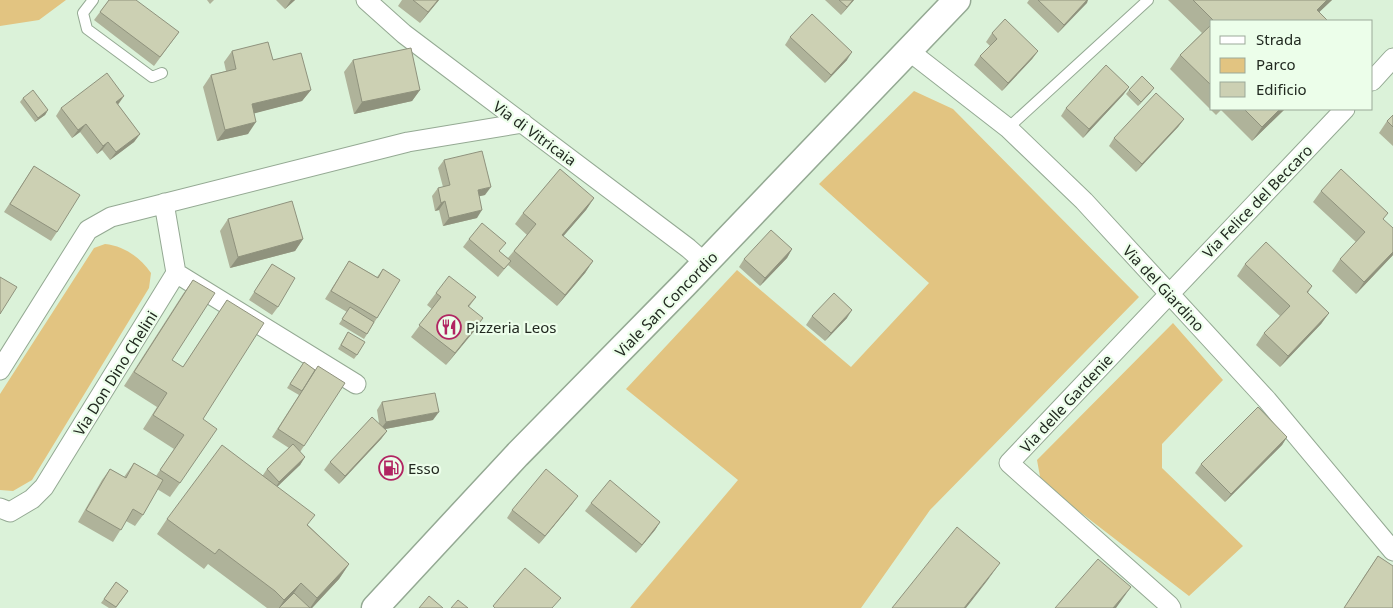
<svg xmlns="http://www.w3.org/2000/svg" width="1393" height="608" viewBox="0 0 1393 608" font-family="'Noto Sans',sans-serif">
<style>
.green{fill:#e2c481}
.lines{fill:none;stroke-linecap:round;stroke-linejoin:round}
.service-casing{stroke:#94a993;stroke-width:12}
.minor-casing{stroke:#94a993;stroke-width:21}
.secondary-casing{stroke:#94a993;stroke-width:29}
.service{stroke:#fff;stroke-width:10}
.minor{stroke:#fff;stroke-width:19}
.secondary{stroke:#fff;stroke-width:26}
.wall{fill:#afb39a}
.shaded-wall{fill:#8f927d}
.building{fill:#ccd0b3;stroke:#8f927d}
.labels{text-anchor:middle;dominant-baseline:central;stroke-width:4.5;stroke-linejoin:round;paint-order:stroke}
.street-label{font-size:15px;fill:#212920;stroke:#ecfeea}
.poi-label{font-size:15px;fill:#212920;stroke:#ecfeea;text-anchor:start}
</style>
<rect width="100%" height="100%" fill="#dbf2d9"/>
<path class="green" d="M0 0H66L39 20 0 26Z
M914 91 953 109 1139 297 930 510 861 608H630L738 480 626 389 737 270 851 367 929 283 819 184Z
M105 244C124 246 140 257 151 273L149 288 32 480 13 491 0 490V394L94 248Z
M1173 323 1223 380 1162 444V468L1243 546 1189 596 1041 482 1037 460Z"/>
<g class="lines">
<g class="service-casing">
<path id="service" d="M93 0 83 13 87 29 152 77 162 73
M1008 128 1148 0"/>
</g>
<g class="minor-casing">
<path id="minor" d="M366 0 404 34 688 248 705 263
M909 51 1008 128 1084 201 1267 400 1393 551
M1372 81 1393 58
M176 273 356 384
M0 370 88 230 111 217 408 142 523 123
M0 508 10 512 32 499 44 487 176 273 164 203
M1171 608 1169 605 1009 463 1345 109"/>
</g>
<g class="secondary-casing">
<path id="secondary" d="M375 608 517 455 684 285 957 0"/>
</g>
<use href="#service" class="service"/>
<use href="#minor" class="minor"/>
<use href="#secondary" class="secondary"/>
</g>
<path class="wall" d="M109 0 179 32 154 66 94 20Z
M207 0H214L210 4Z
M276 0H295L285 9Z
M402 0H439L420 23 398 6Z
M825 0H854L841 15Z
M1029 0H1088L1058 33 1027 3Z
M1168 0H1332L1319 12 1328 21H1212V109H1285L1252 141 1221 110 1216 115 1170 69 1180 55 1202 33Z
M992 33 1038 51 1032 59 1002 91 974 65 980 56 990 46 986 42Z
M790 37 847 60 825 83 785 45Z
M232 51 273 60 311 90 302 101 254 113 248 134 217 141 203 87 211 75 226 71 224 62Z
M353 60 420 90 412 101 354 114 344 72Z
M1129 87 1123 95 1083 138 1061 116 1066 108Z
M1129 90 1151 92 1138 106 1126 94Z
M124 96 118 105 140 134 134 142 110 160 102 150 97 154 80 132 72 138 56 116 61 108Z
M23 98 48 110 45 115 35 122 20 102Z
M1393 115V146L1379 133 1387 121Z
M1184 119 1178 127 1136 172 1109 146 1114 138Z
M444 160 485 195 479 196 477 218 443 226 439 210 435 211 432 196 438 188 443 187 438 168Z
M34 166 57 232 51 241 4 212Z
M1321 191 1393 255 1356 294 1332 271 1340 259 1356 242 1313 202Z
M594 198 586 210 563 236 593 261 585 273 557 306 508 265 498 277 463 247 469 239 500 252 508 258 527 235 515 224 523 213Z
M228 219 303 239 295 251 230 268 220 231Z
M792 249 787 258 760 286 739 267 744 259Z
M349 261 377 277 383 269 377 318 364 339 339 324 347 312 325 299Z
M272 264 278 307 272 315 249 300Z
M1245 264 1312 286 1308 293 1329 313 1321 324 1280 367 1256 345 1264 333 1280 316 1237 276Z
M193 280 172 360 183 367 227 300 203 419 180 483 170 497 157 489 143 515 135 526 126 521 113 542 78 522 102 480 110 469 124 477 134 463 156 476 174 449 143 429 157 407 124 386 183 294Z
M436 293 476 297 469 307 475 330 446 365 411 337 432 309 427 305Z
M812 316 847 318 825 341 806 325Z
M348 332 357 355 354 359 338 349Z
M304 362V446L300 452 305 457 300 465 277 486 308 525 349 564 339 579 312 608H267L208 564 204 569 157 534 167 519 263 475 267 469 289 448 272 437 299 395 287 388Z
M382 402 433 420 385 429 387 431 381 439 339 484 324 470 330 462 379 423 377 410Z
M1287 437 1282 445 1225 502 1195 473 1201 464Z
M591 503 660 522 655 530 636 553 585 511Z
M572 504 539 544 507 518 512 510Z
M1378 556 1393 608H1344L1365 575Z
M116 582 128 591 116 608H109L101 603Z"/>
<path class="shaded-wall" d="M291 0H295L285 9Z
M438 0H439L420 23 428 12Z
M853 0H854L841 15 847 7Z
M1087 0H1088L1087 3 1058 33 1064 25Z
M1327 0H1332L1310 21 1317 10Z
M1038 51 1032 59 1002 91 1008 83Z
M852 52 847 60 825 83 831 75Z
M1129 87 1123 95 1083 138 1089 129Z
M1154 88 1151 92 1138 106 1141 102Z
M311 90 302 101 244 116 252 104Z
M420 90 412 101 354 114 362 102Z
M124 96 118 104 110 110 116 102Z
M1280 109H1285L1252 141 1262 127Z
M48 110 45 115 35 122 38 118Z
M1184 119 1178 127 1136 172 1142 164Z
M256 122 248 134 217 141 225 130Z
M86 124 80 132 72 138 78 130Z
M140 134 134 142 110 160 116 152Z
M108 142 102 150 97 154 103 146Z
M491 187 485 195 472 198 478 190Z
M594 198 586 210 554 247 562 235Z
M445 201 439 210 435 211 441 203Z
M482 210 477 218 443 226 449 218Z
M303 239 295 251 230 268 238 257Z
M792 249 787 258 760 286 765 278Z
M1393 252V255L1356 294 1364 282Z
M593 261 585 273 557 306 565 295Z
M852 310 847 318 825 341 831 333Z
M1329 313 1321 324 1280 367 1288 356Z
M483 318 475 330 446 365 455 353Z
M439 412 433 420 380 430 386 422Z
M387 431 381 439 339 484 345 476Z
M1287 437 1282 445 1225 502 1231 494Z
M305 457 300 465 274 490 279 482Z
M578 496 572 504 539 544 545 536Z
M660 522 655 530 636 553 642 545Z
M1000 563 987 581 966 608H964Z
M349 564 339 579 312 608H310L317 598Z
M301 583 291 597 280 608H279L284 600Z
M1131 587 1116 608H1113Z"/>
<path class="building" d="M109 0H136L179 32 160 57 100 12Z
M413 0H438L428 12Z
M839 0H853L847 7Z
M1038 0H1087L1064 25Z
M1193 0H1327L1317 10 1328 21H1214Z
M812 14 852 52 831 75 790 37Z
M1005 19 1038 51 1008 83 980 56 997 39 992 33Z
M1212 24V86L1180 55Z
M268 42 273 60 301 53 311 90 252 104 256 122 225 130 211 75 236 69 232 51Z
M411 48 420 90 362 102 353 60Z
M1106 65 1129 87 1089 129 1066 108Z
M107 73 124 96 116 102 140 134 116 152 108 142 103 146 86 124 78 130 61 108Z
M1142 76 1154 88 1141 102 1129 90Z
M33 90 48 110 38 118 23 98Z
M1156 93 1184 119 1142 164 1114 138Z
M1244 109H1280L1262 127Z
M1393 115V127L1387 121Z
M482 151 491 187 478 190 482 210 449 218 445 201 441 203 438 188 450 185 444 160Z
M34 166 80 195 57 232 10 204Z
M560 169 594 198 562 235 593 261 565 295 514 251 536 224 523 213Z
M1341 169 1388 213 1383 219 1393 228V252L1364 282 1340 259 1365 232 1321 191Z
M292 201 303 239 238 257 228 219Z
M482 223 506 243 499 251 511 261 504 269 469 239Z
M771 230 792 249 765 278 744 259Z
M1266 242 1312 286 1307 292 1329 313 1288 356 1264 333 1290 306 1245 264Z
M349 261 378 278 383 269 400 280 377 318 331 291Z
M272 264 295 278 278 307 254 292Z
M449 276 476 297 468 306 483 318 455 353 419 325 441 297 436 293Z
M0 277 17 287 0 314Z
M193 280 215 293 172 360 183 367 227 300 264 323 203 419 217 429 180 483 160 470 184 435 153 415 167 393 134 372Z
M834 293 852 310 831 333 812 316Z
M350 307 374 322 367 334 342 319Z
M348 332 365 342 357 355 341 345Z
M304 362 315 370 302 391 290 384Z
M318 366 345 383 304 446 278 429Z
M435 393 439 412 386 422 382 402Z
M1258 407 1287 437 1231 494 1201 464Z
M372 417 387 431 345 476 330 462Z
M293 444 305 457 279 482 267 469Z
M222 445 315 515 307 525 349 564 317 598 301 583 284 600 275 591 219 549 215 554 167 519Z
M134 463 163 480 143 515 133 509 121 530 86 510 110 469 126 478Z
M546 469 578 496 545 536 512 510Z
M610 480 660 522 642 545 591 503Z
M957 527 1000 563 964 608H892Z
M1378 556 1393 566V608H1344Z
M1098 559 1131 587 1113 608H1055Z
M525 568 561 598 552 608H495L493 606Z
M116 582 128 591 116 607 104 599Z
M294 593 310 608H279Z
M429 596 443 608H419Z
M458 600 468 608H451Z"/>
<defs>
<g id="restaurant-ring" transform="scale(1.25)"><circle r="9.5" fill="#ecfeea" stroke="#b12562" stroke-width="1.5"/><path d="M-5-6h1v4h1v-4h1v4h1v-4h1v5L-1.5 .5V6h-2V.5L-5-1ZM5-6V6H3V1.5H1.5Q1.5-4 5-6Z" fill="#b12562"/></g>
<g id="fuel-ring" transform="scale(1.25)"><circle r="9.5" fill="#ecfeea" stroke="#b12562" stroke-width="1.5"/><path d="M-5.5-6h7V0h2V4h1.3V-2.5L3-4.5l.8-.8L6-3V5H2.5V1h-1V6h-7ZM-4.2-4.7v3.2H.2V-4.7Z" fill="#b12562"/></g>
</defs>
<g fill-rule="evenodd">
<use href="#restaurant-ring" x="449" y="327"/>
<use href="#fuel-ring" x="391" y="468"/>
</g>
<g class="labels">
<g class="street-label">
<text transform="translate(535 133) rotate(36)">Via di Vitricaia</text>
<text transform="translate(1257 201) rotate(-46)">Via Felice del Beccaro</text>
<text transform="translate(1164 288) rotate(47)">Via del Giardino</text>
<text transform="translate(666 304) rotate(-46)">Viale San Concordio</text>
<text transform="translate(115 373) rotate(-58)">Via Don Dino Chelini</text>
<text transform="translate(1066 403) rotate(-47)">Via delle Gardenie</text>
</g>
<g class="poi-label">
<text x="466" y="327">Pizzeria Leos</text>
<text x="408" y="468">Esso</text>
</g>
</g>
<rect x="1210" y="20" width="162" height="90" fill="#ecfeea" stroke="#9ba999"/>
<rect x="1220" y="36" width="25" height="8" fill="#ffffff" stroke="#9ba999"/>
<text x="1256" y="45" font-size="15" fill="#212920">Strada</text>
<rect x="1220" y="58" width="25" height="15" fill="#e2c481" stroke="#9ba999"/>
<text x="1256" y="70" font-size="15" fill="#212920">Parco</text>
<rect x="1220" y="82" width="25" height="15" fill="#ccd0b3" stroke="#9ba999"/>
<text x="1256" y="95" font-size="15" fill="#212920">Edificio</text>
</svg>
